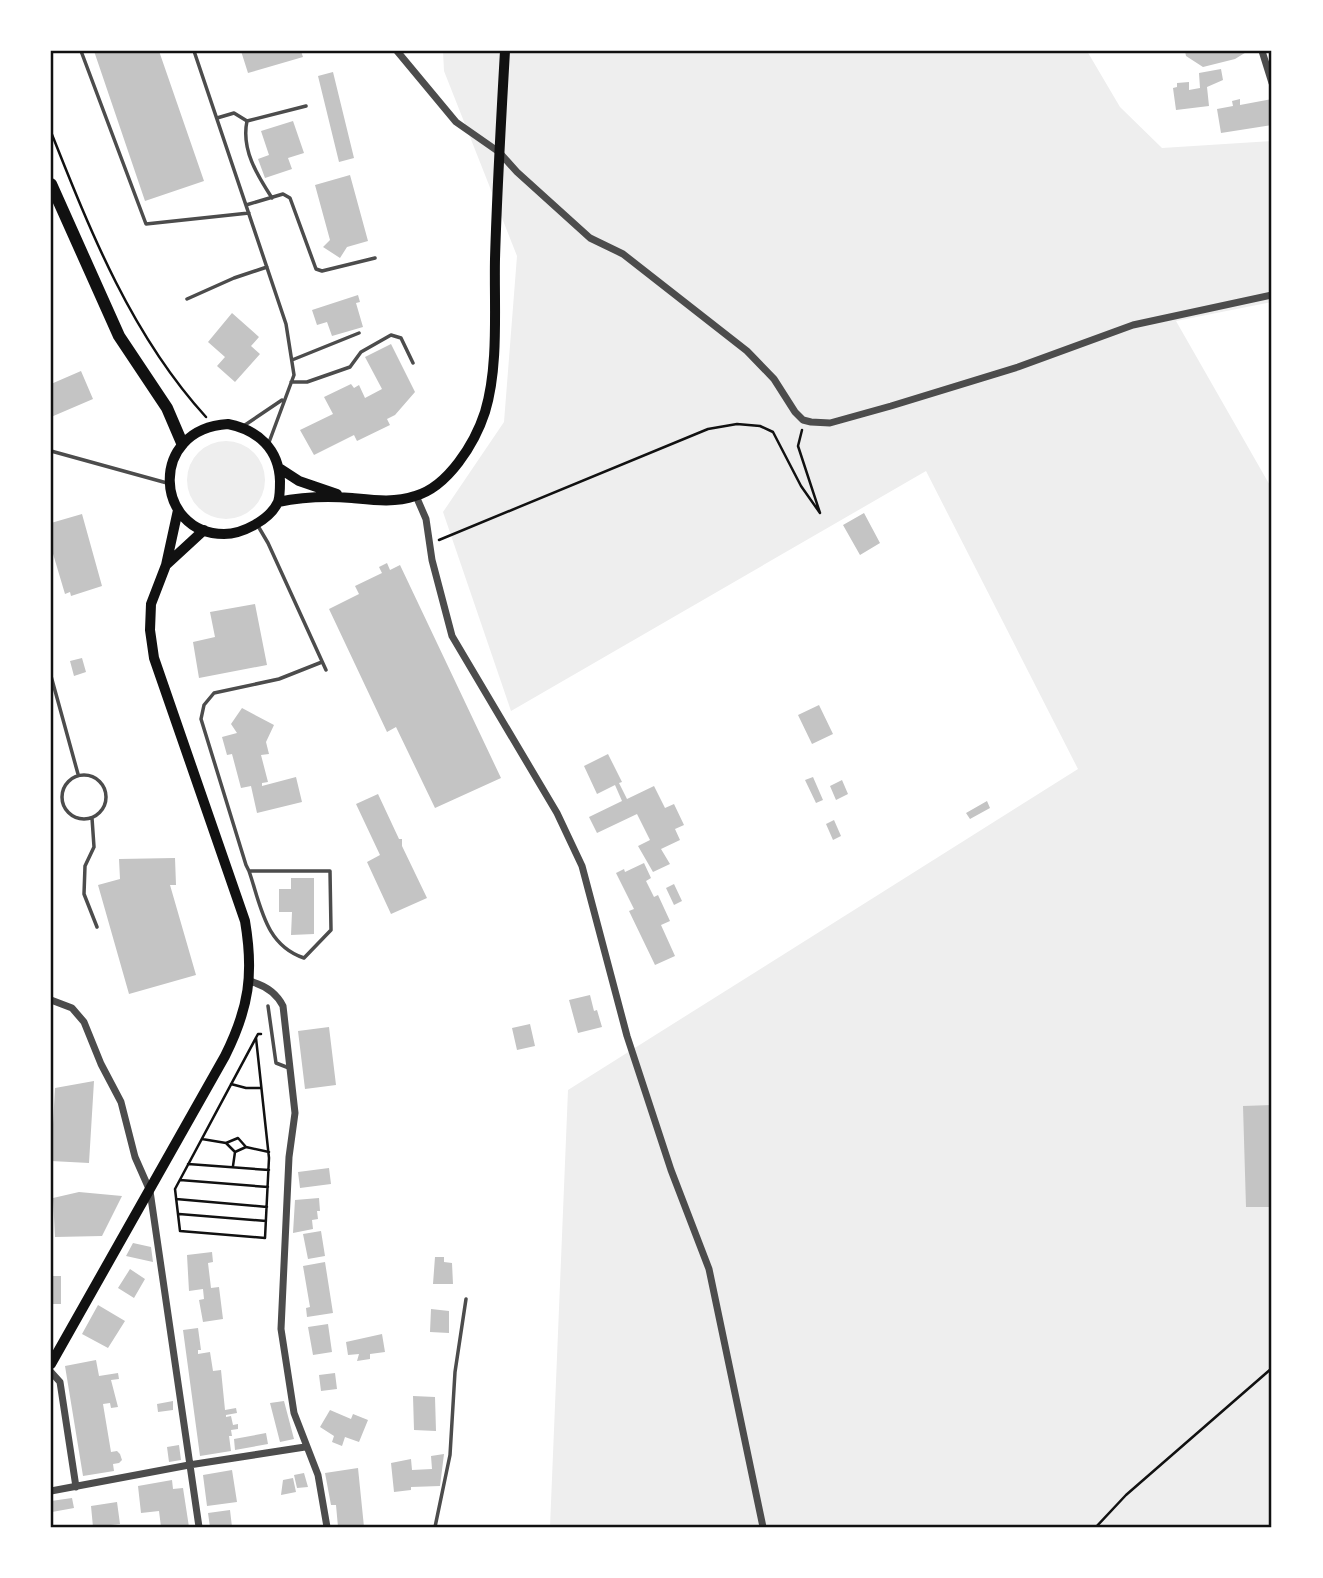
<svg xmlns="http://www.w3.org/2000/svg" width="1323" height="1578" viewBox="0 0 1323 1578" font-family="Raleway,sans-serif">
<style>
.green{fill:#eee}
.building{fill:#c4c4c4}
.lines{fill:none;stroke-linecap:round;stroke-linejoin:round}
.path{stroke:#111;stroke-width:2.5}
.service{stroke:#4c4c4c;stroke-width:3.5}
.minor{stroke:#4c4c4c;stroke-width:7}
.secondary{stroke:#111;stroke-width:10}
.trunk{stroke:#111;stroke-width:12}
.neatline{fill:none;stroke:#111;stroke-width:2.5}
</style>
<rect width="100%" height="100%" fill="#fff"/>
<path class="green" d="M443 51H1087L1120 107 1162 148 1272 141V302L1176 321 1272 489V1527H550L568 1090 1078 769 926 471 511 711 443 512 504 422 517 256 444 71Z
M187 480a39 39 0 1 1 78 0a39 39 0 1 1-78 0Z"/>
<path class="building" d="M94 51H159L204 181 145 201Z
M241 51H301L303 57 248 73Z
M1185 51H1248L1235 59 1203 67 1186 56Z
M1221 69 1223 80 1207 87 1209 106 1176 110 1173 88 1177 87V83L1189 82V90L1200 88 1199 73Z
M333 72 354 158 339 162 318 76Z
M1240 99V105L1272 99V125L1221 133 1217 109 1233 106 1232 101Z
M293 121 304 153 288 158 292 169 265 178 258 159 269 155 261 131Z
M350 175 368 241 347 247 340 258 323 247 330 240 315 185Z
M358 295 360 302 356 303 363 327 332 336 327 322 317 325 312 310Z
M232 313 259 337 251 346 260 354 235 382 217 366 225 357 208 342Z
M391 344 415 392 395 415 387 419 390 425 357 441 354 435 314 455 300 430 333 414 324 397 351 384 354 388 359 385 365 398 382 389 365 357Z
M81 371 93 399 51 417V384Z
M864 513 880 543 860 555 843 525Z
M82 514 102 586 71 596 70 592 65 594 51 547V523Z
M387 563 390 570 400 565 501 778 435 808 396 727 387 732 329 609 359 594 355 586 382 573 379 567Z
M255 604 267 665 199 678 193 642 215 637 210 612Z
M82 658 86 672 74 676 70 661Z
M819 705 833 734 812 744 798 715Z
M242 708 274 725 266 742 269 754 261 755 268 782 262 783V786L296 777 302 802 257 813 251 786 241 788 232 754 227 755 222 737 237 733 231 724Z
M608 754 622 782 619 783 627 799 654 786 665 808 674 804 684 825 675 829 680 840 661 849 670 864 653 872 638 846 650 840 637 814 597 833 589 817 622 801 615 785 597 794 584 766Z
M813 777 823 800 816 803 805 780Z
M842 780 848 794 836 800 830 786Z
M378 794 399 839H402V846L427 898 391 914 367 862 380 855 356 804Z
M987 801 990 808 970 819 966 813Z
M834 820 841 836 833 840 826 824Z
M175 858 176 885H170L196 975 129 994 98 885 120 879 119 859Z
M644 863 651 878 646 881 654 897 658 895 670 921 661 925 675 956 655 965 629 911 634 909 616 873 624 869 625 872Z
M291 878H314V934L291 935 292 912H279V889H291Z
M674 884 682 901 674 905 666 888Z
M590 995 594 1011 597 1010 602 1027 578 1033 569 1000Z
M530 1024 535 1046 517 1050 512 1028Z
M329 1027 336 1085 305 1089 298 1031Z
M94 1081 89 1163 51 1161 55 1088Z
M1272 1105V1207H1246L1243 1106Z
M329 1168 331 1184 300 1188 298 1172Z
M79 1192 122 1196 102 1236 55 1237 53 1198Z
M319 1198 320 1211H317L318 1219 312 1220 313 1229 293 1233 295 1200Z
M321 1231 325 1256 308 1259 303 1234Z
M133 1243 151 1247 153 1262 126 1256Z
M212 1252 213 1262 208 1263 211 1288 219 1287 223 1319 203 1322 199 1300 204 1299 203 1289 189 1291 187 1255Z
M435 1257H444V1262L452 1263 453 1284H433Z
M325 1262 333 1313 307 1317 306 1308 310 1307 303 1266Z
M130 1269 145 1279 134 1298 118 1288Z
M51 1276H61V1304H51Z
M98 1305 125 1321 108 1348 82 1334Z
M431 1309 449 1311V1333L430 1332Z
M328 1324 332 1352 313 1355 308 1327Z
M198 1328 201 1350H198V1354L210 1352 213 1371 221 1370 225 1410 236 1408 237 1413 226 1415V1417L231 1416 233 1425 238 1424V1429L231 1430 232 1436H229L231 1451 200 1456 183 1330Z
M382 1334 385 1352 370 1354V1359L357 1361 359 1354 348 1355 346 1342Z
M96 1360 99 1376 118 1373 119 1379 111 1380 118 1407 111 1408 110 1403 103 1404 111 1452 117 1451 120 1454 122 1460 119 1463 113 1464 114 1471 83 1476 65 1366Z
M335 1373 337 1389 321 1391 319 1375Z
M413 1396 435 1397 436 1431 414 1430Z
M173 1401V1410L158 1412 157 1404Z
M284 1401 294 1439 280 1442 270 1403Z
M330 1410 351 1419 353 1414 368 1420 359 1442 345 1437 342 1446 332 1442 334 1436 320 1427Z
M266 1433 268 1444 235 1450 234 1439Z
M179 1445 181 1460 169 1462 167 1447Z
M444 1454 440 1486 411 1487V1490L394 1492 391 1463 411 1459 412 1470 432 1469 431 1456Z
M358 1468 364 1527H338L336 1505H331L325 1473Z
M232 1470 237 1502 207 1506 203 1475Z
M304 1473 308 1487 297 1488 294 1475Z
M293 1478 296 1492 281 1495 283 1480Z
M172 1480 173 1489 183 1488 189 1527H161L159 1511 141 1513 138 1486Z
M72 1498 74 1508 52 1512 51 1501Z
M117 1502 120 1524 93 1527 91 1506Z
M230 1510 232 1527H210L208 1513Z"/>
<g class="lines">
<path class="path" d="M51 132C91 233 132 336 206 417
M439 540 708 429 737 424 760 426 773 432 801 486 820 513 798 446 802 430
M256 1038 269 1158 265 1238 180 1231 175 1189 258 1034H261
M231 1084 246 1088H261
M238 1138 246 1147 235 1152 226 1143Z
M202 1139 226 1143
M246 1147 269 1152
M188 1164 269 1170
M233 1166 235 1152
M180 1180 268 1187
M176 1199 267 1207
M179 1214 266 1221
M1096 1527 1126 1495 1272 1368"/>
<path class="service" d="M81 51 146 224 249 213
M194 51 286 324 294 375 268 445
M217 118 234 113 247 121
M272 198C257 175 241 149 247 121L306 106
M246 205 283 194 290 198 316 269 322 271 375 258
M187 299 234 278 267 267
M292 360 359 333
M291 382H307L350 367 361 352 391 335 401 338 413 363
M242 427 282 400
M51 451 167 483
M258 526 268 543 326 670
M51 676 78 774
M62 797a22 22 0 1 1 44 0a22 22 0 1 1-44 0Z
M92 818 94 847 85 866 84 894 97 927
M249 871H330L331 930 304 958C265 945 261 906 249 871L246 865 201 719 204 705 214 693 279 679 322 662
M268 1006 276 1063 289 1068
M435 1527 450 1455 455 1372 466 1299"/>
<path class="minor" d="M397 51 456 122 499 152 517 172 590 238 623 254 747 351 774 379 795 412 803 420 811 422 830 423 891 406 1018 367 1133 325 1272 295
M1262 51 1272 83
M416 496 426 519 432 560 452 636 557 813 582 866 627 1036 671 1170 709 1269 763 1527
M249 981C265 985 276 992 283 1006L295 1113 289 1157 281 1329 294 1413 318 1475 327 1527
M51 1000 72 1008 84 1022 101 1064 121 1102 135 1157 150 1191 199 1527
M51 1372 60 1382 76 1487
M51 1491 189 1465 305 1447"/>
<path class="secondary" d="M228 424C258 430 279 449 280 481 280 487 280 497 278 502 270 520 242 534 224 534 155 534 147 429 228 424Z
M279 468 299 481 337 494
M278 502C302 497 327 496 352 498 373 500 395 503 415 496 448 487 475 443 485 412 499 366 494 307 495 259 497 189 501 120 505 51
M166 565 204 530
M51 1364 225 1056C249 1008 254 974 245 921L154 658 150 630 151 604 166 565 178 510"/>
<path class="trunk" d="M51 184 119 336 167 408 182 443"/>
</g>
<rect width="1323" height="1578" fill="none" stroke="#ffffff" stroke-width="105"/>
<rect x="52" y="52" width="1218" height="1474" class="neatline"/>
</svg>
